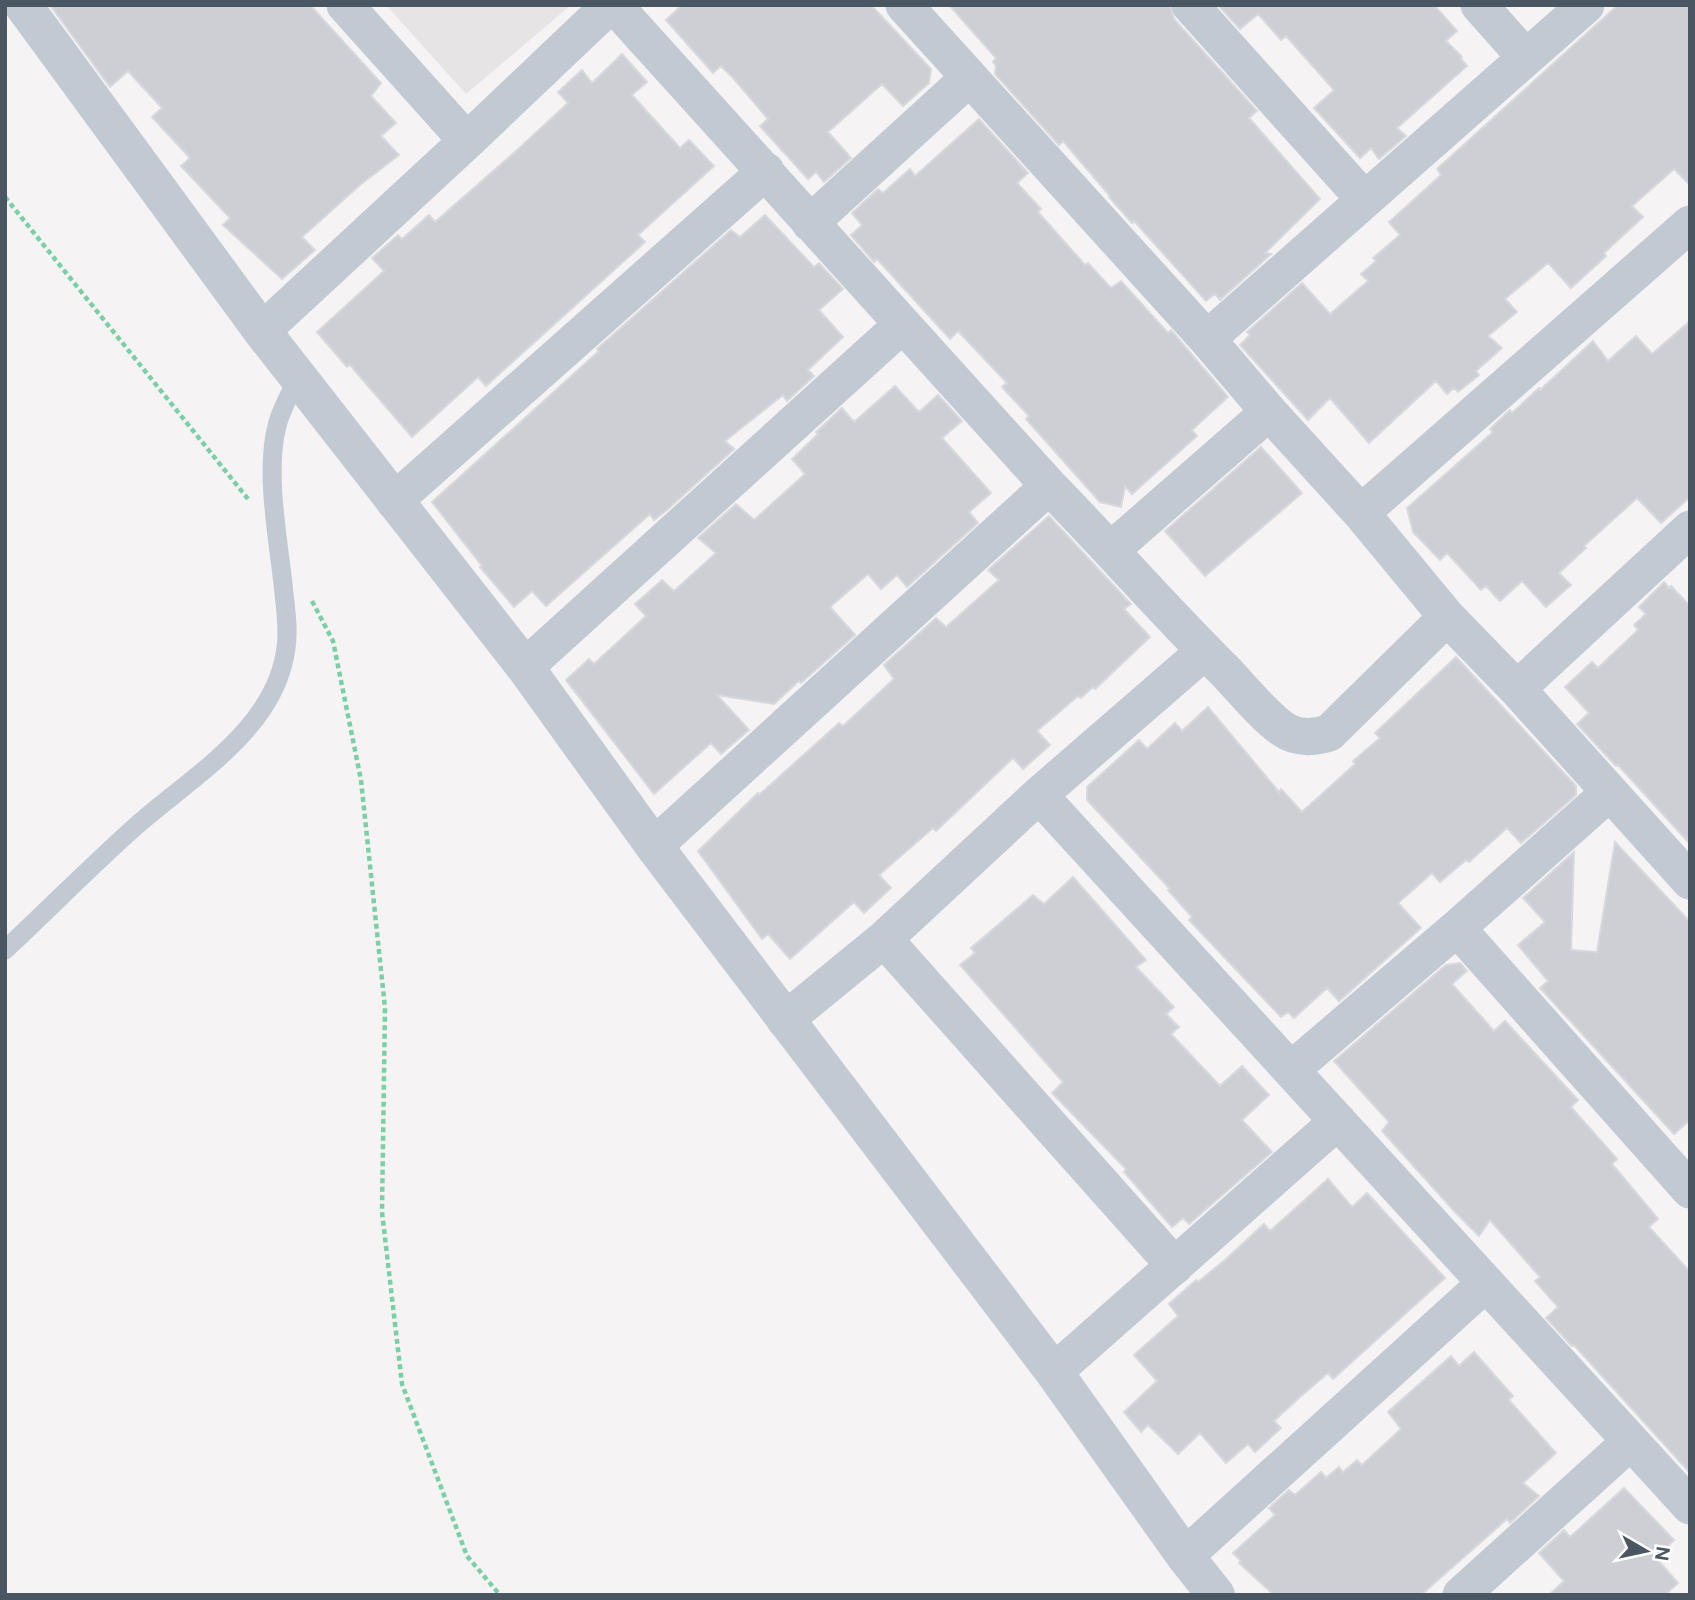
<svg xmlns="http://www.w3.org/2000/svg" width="1695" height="1600" viewBox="0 0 1695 1600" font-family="'DM Sans',sans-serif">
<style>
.education{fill:#e6e4e5}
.building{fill:#cdcfd5;stroke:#d7d9de;stroke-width:2}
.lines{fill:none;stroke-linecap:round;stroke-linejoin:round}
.path{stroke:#7ad0a6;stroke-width:4.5;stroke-dasharray:5 3.5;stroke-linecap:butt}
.service{stroke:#c1cad2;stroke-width:19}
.minor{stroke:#c1cad2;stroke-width:37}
.tertiary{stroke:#c1cad2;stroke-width:38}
</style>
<rect width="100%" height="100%" fill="#f5f3f3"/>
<path class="education" d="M386 5H571L466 94Z"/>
<path class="building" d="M50 5H310L381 83 371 96 396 123 381 136 399 155 360 185 302 237 315 250 282 279 223 225 230 218 181 166 190 158 152 117 162 108 128 71 110 87Z
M682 5H871L931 69 929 83 903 106 882 84 828 132 851 158 824 182 816 172 808 179 760 126 768 119 734 79 721 66 713 73 666 20Z
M949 5H1170L1174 19 1257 111 1249 118 1320 199 1265 253 1271 254 1220 300 1215 294 1206 301 1134 221 1132 223 1109 197 1110 196 1063 141 1059 145 995 74 996 66 993 62 996 58Z
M1218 5H1434L1457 31 1446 41 1462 57 1461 59 1467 66 1397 128 1406 136 1379 159 1371 148 1360 158 1314 108 1334 90 1286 36 1281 40 1258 14 1240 29Z
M1618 5H1690V185L1674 169 1632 206 1643 217 1604 253 1606 256 1571 288 1548 263 1505 299 1517 312 1488 336 1502 348 1476 371 1479 375 1458 392 1454 388 1447 394 1436 381 1369 443 1330 398 1308 420 1240 345 1250 335 1247 332 1302 283 1330 314 1368 281 1361 274 1376 261 1373 258 1400 235 1389 222 1441 175 1437 169Z
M622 54 647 82 632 95 680 148 689 140 714 166 638 235 645 242 486 386 478 377 412 437 350 365 347 367 317 332 384 271 372 258 398 235 402 239 429 215 435 222 515 152 568 103 558 92 582 70 592 83Z
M979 119 1028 173 1017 183 1041 209 1038 212 1085 265 1088 263 1111 288 1121 281 1168 333 1171 330 1228 397 1192 430 1197 436 1132 494 1125 486 1121 507 1100 502 1026 419 1029 416 1002 387 1007 383 958 331 950 339 877 259 874 262 851 235 862 225 852 213 878 189 883 193 910 169 915 176Z
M765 215 814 267 819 263 843 289 819 310 843 337 808 370 814 376 787 401 783 395 725 441 734 449 667 510 654 520 650 514 546 606 532 591 514 607 480 567 482 566 432 502 599 351 597 349 731 230 740 237Z
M1690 321V497L1661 523 1637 498 1584 546 1586 548 1559 573 1571 585 1546 607 1522 581 1500 601 1486 586 1481 590 1447 553 1440 560 1413 532 1407 508 1493 432 1490 429 1510 410 1512 413 1539 388 1540 390 1593 341 1608 361 1636 336 1652 354Z
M895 386 919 412 938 395 962 421 942 438 991 493 969 512 978 523 907 587 897 575 881 589 868 574 830 607 855 635 801 683 799 681 774 704 717 695 749 730 721 754 711 743 654 794 566 680 589 659 594 664 646 616 635 604 662 580 674 591 716 553 698 538 736 504 754 520 805 474 792 459 818 434 816 432 842 408 854 422Z
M1261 447 1302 493 1205 576 1165 531Z
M1049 516 1131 604 1124 609 1150 637 1095 689 1093 687 1081 698 1078 696 1037 731 1050 745 1023 769 1013 758 936 831 933 828 879 875 891 888 864 913 854 902 790 959 768 934 762 939 698 851 758 793 759 795 839 723 843 726 894 679 884 665 936 618 946 627 999 580 988 570Z
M1664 582 1669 588 1671 586 1690 606V844L1618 765 1616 766 1577 724 1589 713 1565 687 1592 662 1598 668 1638 630 1634 625 1646 614 1639 607Z
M1456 657 1576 786V795L1521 843 1507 828 1469 862 1466 860 1440 882 1432 873 1398 903 1421 928 1339 1001 1327 988 1294 1018 1288 1012 1281 1017 1189 920 1192 917 1168 890 1170 889 1087 800V787L1139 740 1147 749 1175 723 1182 731 1208 707 1279 792 1281 789 1302 812 1355 764 1353 761 1380 738 1375 733Z
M1615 842 1690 922V1120L1674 1134 1540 988 1548 981 1518 945 1545 922 1523 898 1574 852 1571 950 1597 952Z
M1073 877 1146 960 1136 967 1174 1007 1166 1014 1179 1027 1171 1034 1220 1086 1242 1066 1269 1095 1242 1120 1272 1152 1189 1224 1183 1218 1172 1227 1124 1172 1126 1169 1052 1093 1063 1082 960 965 975 953 971 948 1033 895 1044 904Z
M1460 963 1467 971 1452 984 1494 1031 1505 1021 1578 1100 1571 1107 1617 1159 1612 1164 1658 1219 1649 1227 1690 1272V1473L1574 1345 1572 1346 1546 1318 1558 1307 1535 1281 1540 1277 1490 1220 1479 1236 1454 1211 1382 1131 1389 1122 1334 1061 1446 965Z
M1328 1179 1352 1207 1367 1193 1445 1278 1333 1379 1328 1373 1300 1397 1274 1421 1281 1428 1255 1452 1248 1444 1226 1463 1200 1433 1178 1454 1148 1425 1141 1432 1124 1412 1157 1381 1134 1355 1178 1316 1169 1304 1196 1280 1198 1282 1225 1260 1264 1224 1270 1231Z
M1474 1352 1513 1396 1509 1400 1556 1453 1523 1483 1539 1496 1510 1523 1507 1519 1421 1595H1274L1239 1563 1241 1561 1233 1553 1275 1515 1269 1508 1289 1490 1295 1495 1321 1472 1326 1478 1339 1467 1343 1472 1357 1460 1362 1465 1401 1429 1388 1412 1451 1356 1459 1366Z
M1624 1488 1674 1540 1656 1558 1678 1583 1665 1595H1549L1564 1581 1539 1553 1564 1530 1570 1537Z"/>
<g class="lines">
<path class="path" d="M5 197 248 499
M312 601 333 641 361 780 385 1008 382 1212 402 1384 467 1556 500 1595"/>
<path class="service" d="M5 950C49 909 91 866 136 826 191 777 276 729 286 648 289 627 285 605 283 584 278 538 265 471 277 426 281 409 290 394 298 378"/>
<path class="minor" d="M345 5 467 141 610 5
M614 5 1049 486C1109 547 1165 612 1226 672 1241 688 1266 718 1283 729 1297 739 1313 738 1329 733L1447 617
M904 5 1207 339 1269 412 1361 513 1447 617 1517 689 1690 881
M1190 5 1364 199
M1479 5 1526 58
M810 223 969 78
M262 331 467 141
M1207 339 1586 5
M394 501 766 171
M1361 513 1690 224
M1111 550 1269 412
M525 667 902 325
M1517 689 1690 529
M1610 792 1457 928 1690 1190
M1039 795 1690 1506
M654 846 1049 486
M884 939 1175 1266
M785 1020 884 939 1039 795 1205 651
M1292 1069 1457 928
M1054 1372 1338 1121
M1185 1556 1486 1283
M1461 1595 1630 1442"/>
<path class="tertiary" d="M23 5 262 331 525 667 654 846 1054 1372 1185 1556 1216 1595"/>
</g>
<rect width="1695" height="1600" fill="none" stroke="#4a5661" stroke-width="14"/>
<g transform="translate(1646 1551) rotate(99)" stroke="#ffffff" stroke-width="5" paint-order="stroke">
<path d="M0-5L12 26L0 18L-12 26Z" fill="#4a5661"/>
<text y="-10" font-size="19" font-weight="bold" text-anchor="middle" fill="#4a5661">N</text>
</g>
</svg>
